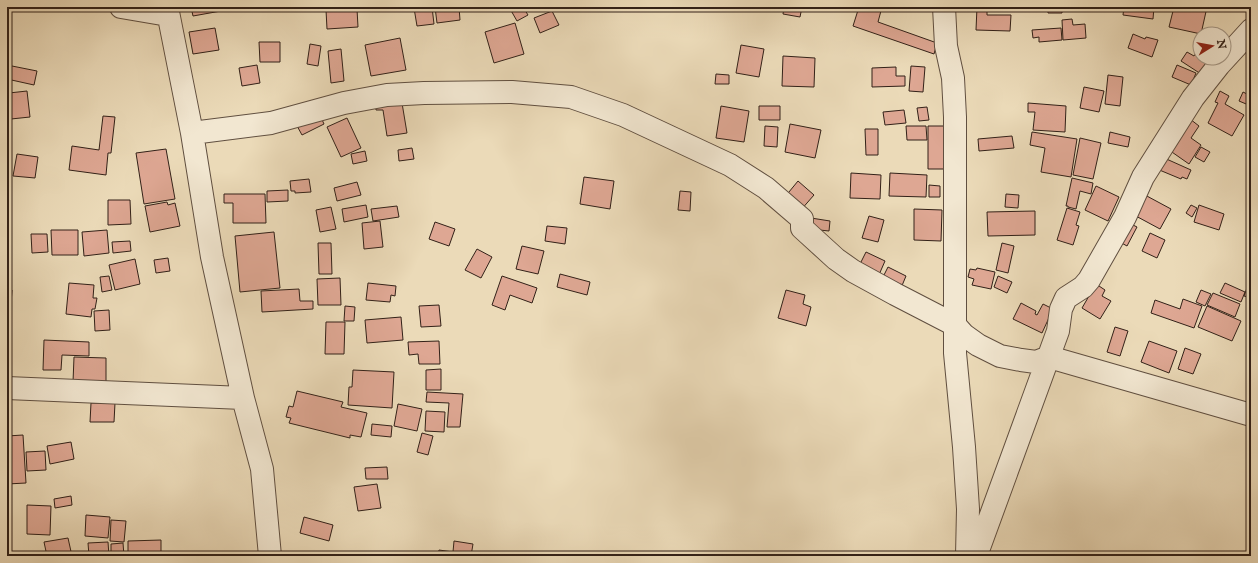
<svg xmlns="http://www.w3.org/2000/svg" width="1258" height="563" viewBox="0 0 1258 563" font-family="'IM FELL English',serif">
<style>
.building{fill:#dea793;stroke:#322118}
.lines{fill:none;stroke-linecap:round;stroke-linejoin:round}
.street-casing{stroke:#604f40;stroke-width:24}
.street{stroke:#f2e7d1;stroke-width:22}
</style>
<rect width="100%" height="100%" fill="#ebdab8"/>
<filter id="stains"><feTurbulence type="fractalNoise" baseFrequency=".005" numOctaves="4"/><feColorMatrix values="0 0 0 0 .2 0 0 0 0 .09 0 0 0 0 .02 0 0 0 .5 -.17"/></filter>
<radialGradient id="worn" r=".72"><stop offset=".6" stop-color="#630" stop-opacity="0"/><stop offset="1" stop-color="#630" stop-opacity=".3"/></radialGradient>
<path class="building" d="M191 7H231L232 9 193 16Z
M396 7H410V11H396Z
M432 7 434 24 417 26 414 8Z
M435 7H459L460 20 437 23Z
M509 7H523L528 15 517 21Z
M784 7H802L800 17 783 14Z
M859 7H882L878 22 937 43 934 54 853 26Z
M977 7H987V15H1011L1010 31 976 30Z
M1048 7H1062V13H1048Z
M1124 7H1154L1153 19 1123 15Z
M1174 7H1207L1201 34 1169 27Z
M357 9 358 27 327 29 326 10Z
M552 11 559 25 540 33 534 18Z
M1072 19 1073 25 1085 24 1086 38 1063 40 1062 20Z
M515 23 524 54 494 63 485 32Z
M215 28 219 50 193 54 189 32Z
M1061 28 1062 40 1039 42V37L1033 38 1032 30Z
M1133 34 1145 39 1146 37 1158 40 1152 57 1128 48Z
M400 38 406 70 371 76 365 45Z
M259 42H280V62H260Z
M310 44 321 46 318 66 307 64Z
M741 45 764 49 759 77 736 73Z
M341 49 344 81 331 83 328 51Z
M1197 51 1200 52V58L1211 59 1201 74 1181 61 1187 52 1194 56Z
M783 56 815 58 814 87 782 86Z
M7 65 37 71 34 85 7 79Z
M257 65 260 83 242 86 239 68Z
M1177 65 1196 73 1191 85 1172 77Z
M911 66 925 67 923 92 909 91Z
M896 67V76H905V86L872 87V68Z
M716 74 729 75V84H715Z
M1108 75 1123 77 1120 106 1105 104Z
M1084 87 1104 91 1099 112 1080 108Z
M27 91 30 117 11 119 9 93Z
M1220 91 1229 96 1225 104 1244 115 1232 136 1208 123 1218 103 1215 102Z
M1243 92 1251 96V106L1239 101Z
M401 97 407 133 387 136 383 110H376L375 102Z
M1028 103 1066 106 1065 132 1033 130 1035 112H1028Z
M721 106 749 111 744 142 716 138Z
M759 106H780V120H759Z
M927 107 929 120 919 121 917 108Z
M904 110 906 123 885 125 883 112Z
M319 113 324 124 302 135 296 124Z
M103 116 115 117 111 153H108L106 175 69 170 72 146 99 150Z
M347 118 361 148 341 157 327 127Z
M1190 119 1199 126 1191 138 1201 145 1189 164 1169 150Z
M790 124 821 130 815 158 785 152Z
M765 126 778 127 777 147 764 146Z
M906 126H926L927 140H907Z
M928 126H948L947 169H928Z
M865 129H878V155H866Z
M1032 132 1077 139 1071 177 1041 172 1045 148 1030 145Z
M1110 132 1130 137 1128 147 1108 143Z
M1012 136 1014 148 979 151 978 139Z
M1080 138 1101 143 1093 179 1073 175Z
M1201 147 1210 152 1204 162 1195 157Z
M412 148 414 159 399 161 398 150Z
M166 149 175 199 144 204 136 153Z
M365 151 367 161 353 164 351 154Z
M17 154 38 157 35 178 13 176Z
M1162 157 1191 170 1187 179 1182 177 1181 179 1157 169Z
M851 173 881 175 880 199 850 198Z
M890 173 927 175 926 197 889 196Z
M584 177 614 181 610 209 580 204Z
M1072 178 1093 183 1091 194 1080 191 1076 209 1068 207V206H1066Z
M309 179 311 192 295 193V191H291L290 181Z
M798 181 814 195 800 211 784 198Z
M357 182 361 195 337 201 334 188Z
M929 185 940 186V197H929Z
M1096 186 1119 197 1108 221 1085 210Z
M288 190V201L267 202V191Z
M680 191 691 192 690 211 678 210Z
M224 194H265L266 223H233V203H224Z
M1006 194 1019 195 1018 208 1005 207Z
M1145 195 1171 209 1160 229 1134 215Z
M108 200H130L131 224 108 225Z
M167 202 168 205 175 203 180 226 150 232 145 206Z
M366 205 368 217 344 222 342 209Z
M1191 205 1197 208 1192 217 1186 213Z
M1199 205 1224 214 1219 230 1194 222Z
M397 206 399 217 373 221 371 209Z
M331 207 336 229 320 232 316 210Z
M1067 208 1080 212 1076 225 1079 226 1073 245 1057 240Z
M914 209 942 210 941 241 914 240Z
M1035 211V235L988 236 987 212Z
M869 216 884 220 878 242 862 238Z
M811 218 830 221 829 231 810 229Z
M380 221 383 247 364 249 362 223Z
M435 222 455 229 449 246 429 239Z
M1127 222 1137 227 1127 246 1118 241Z
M547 226 567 228 565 244 545 241Z
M51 230H78V255H52Z
M107 230 109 253 84 256 82 232Z
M274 232 280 288 240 292 235 236Z
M1150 233 1165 240 1157 258 1142 251Z
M31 234H47L48 252 32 253Z
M130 241 131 251 113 253 112 242Z
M318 243H331L332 274H319Z
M1002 243 1014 246 1008 273 996 270Z
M522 246 544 251 538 274 516 269Z
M477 249 492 257 481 278 465 270Z
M866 252 885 261 878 277 858 268Z
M168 258 170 271 156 273 154 260Z
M135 259 140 284 115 290 109 265Z
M888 267 906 276 901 288 882 279Z
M977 268 995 272 991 289 972 285 974 279 968 277 970 269 976 270Z
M560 274 590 282 587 295 557 287Z
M109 276 112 290 102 292 100 277Z
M502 276 537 288 532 303 510 295 505 310 492 305Z
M998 276 1012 282 1007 293 994 287Z
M1251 277V298L1244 296Z
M340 278 341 305H318L317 279Z
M69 283 94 285 93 298H97L95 309H92L91 317 66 314Z
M368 283 396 286 395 296 391 295 390 302 366 300Z
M1225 283 1245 292 1241 302 1220 293Z
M1096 284 1105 290 1102 296 1111 301 1100 319 1082 308Z
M299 289 300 301H313V309L262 312 261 291Z
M7 290H12L9 332H7Z
M786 290 805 295 803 304 811 307 806 326 778 318Z
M1201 290 1211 294 1205 306 1196 302Z
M1213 293 1240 304 1235 317 1207 305Z
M1183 299 1202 306 1194 328 1151 313 1155 300 1180 309Z
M1021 303 1036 311 1035 314 1037 315 1043 304 1053 309 1042 333 1013 319Z
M439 305 441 326 421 327 419 306Z
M345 306 355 307 354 321H344Z
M1207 306 1241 321 1232 341 1198 327Z
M109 310 110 330 95 331 94 311Z
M401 317 403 340 367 343 365 320Z
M326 322H345L344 354H325Z
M1115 327 1128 331 1120 356 1107 352Z
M44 340 89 342V356L62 355 61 370H43Z
M439 341 440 364H419L418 354 409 355 408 342Z
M1149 341 1177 351 1169 373 1141 362Z
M1185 348 1201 354 1193 374 1178 369Z
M74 357 106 358V382H73Z
M441 369V390H426V370Z
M353 370 394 372 392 408 348 405 349 387H352Z
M297 391 343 402 341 407 367 413 361 437 350 435V438L289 423 291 418 286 417 289 406 293 407Z
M427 392 463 394 460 427H447L449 403 426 402Z
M91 403H115L114 422H90Z
M398 404 422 409 417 431 394 426Z
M426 411 445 412 444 432 425 431Z
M372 424 392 426 391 437 371 435Z
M422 433 433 436 428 455 417 452Z
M23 435 26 483 7 484V436Z
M71 442 74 459 50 464 47 446Z
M45 451 46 470 27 471 26 452Z
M387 467 388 479H366L365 468Z
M377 484 381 508 358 511 354 487Z
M71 496 72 505 55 508 54 499Z
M27 505 51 506 50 535 27 534Z
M86 515 110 517 108 538 85 536Z
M304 517 333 525 329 541 300 533Z
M111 520 126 521 124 542 110 541Z
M68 538 72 556H47L44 542Z
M161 540V556H128V541Z
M454 541 473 544 471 556H438L439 550 453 552Z
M108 542 109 556H89L88 543Z
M123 543 124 556H111V544Z"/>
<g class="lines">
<g class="street-casing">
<path id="street" d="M121 7 168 15
M167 7 192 133 212 257 243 398 262 469 270 556
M944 7 946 46 953 78 955 117V353L964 447 968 509 967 556
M192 133 271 123 344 103 387 95 424 93 512 92 571 97 623 115 730 165 766 188 802 219V228L836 259 853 271 895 294 955 325 964 335 978 345 1000 356 1021 360 1036 362 1049 357 1251 415
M7 388 243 398
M976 556 1058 331 1061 309 1066 298 1083 287 1089 280 1125 217 1143 177 1193 98 1219 65 1251 30"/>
</g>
<use href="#street" class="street"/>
</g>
<rect width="1258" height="563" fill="none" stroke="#ebdab8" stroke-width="24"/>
<rect x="8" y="8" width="1242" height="547" fill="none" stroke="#322118" stroke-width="2"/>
<rect x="12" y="12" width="1234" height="539" fill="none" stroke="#322118"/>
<g transform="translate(1212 46) rotate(79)"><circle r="19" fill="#f2e7d1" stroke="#a59887"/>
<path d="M0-3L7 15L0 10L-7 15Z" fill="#8f2418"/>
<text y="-6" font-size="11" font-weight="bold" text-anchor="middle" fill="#322118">N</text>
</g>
<rect width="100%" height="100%" filter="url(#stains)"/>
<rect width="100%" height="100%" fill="url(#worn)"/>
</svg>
